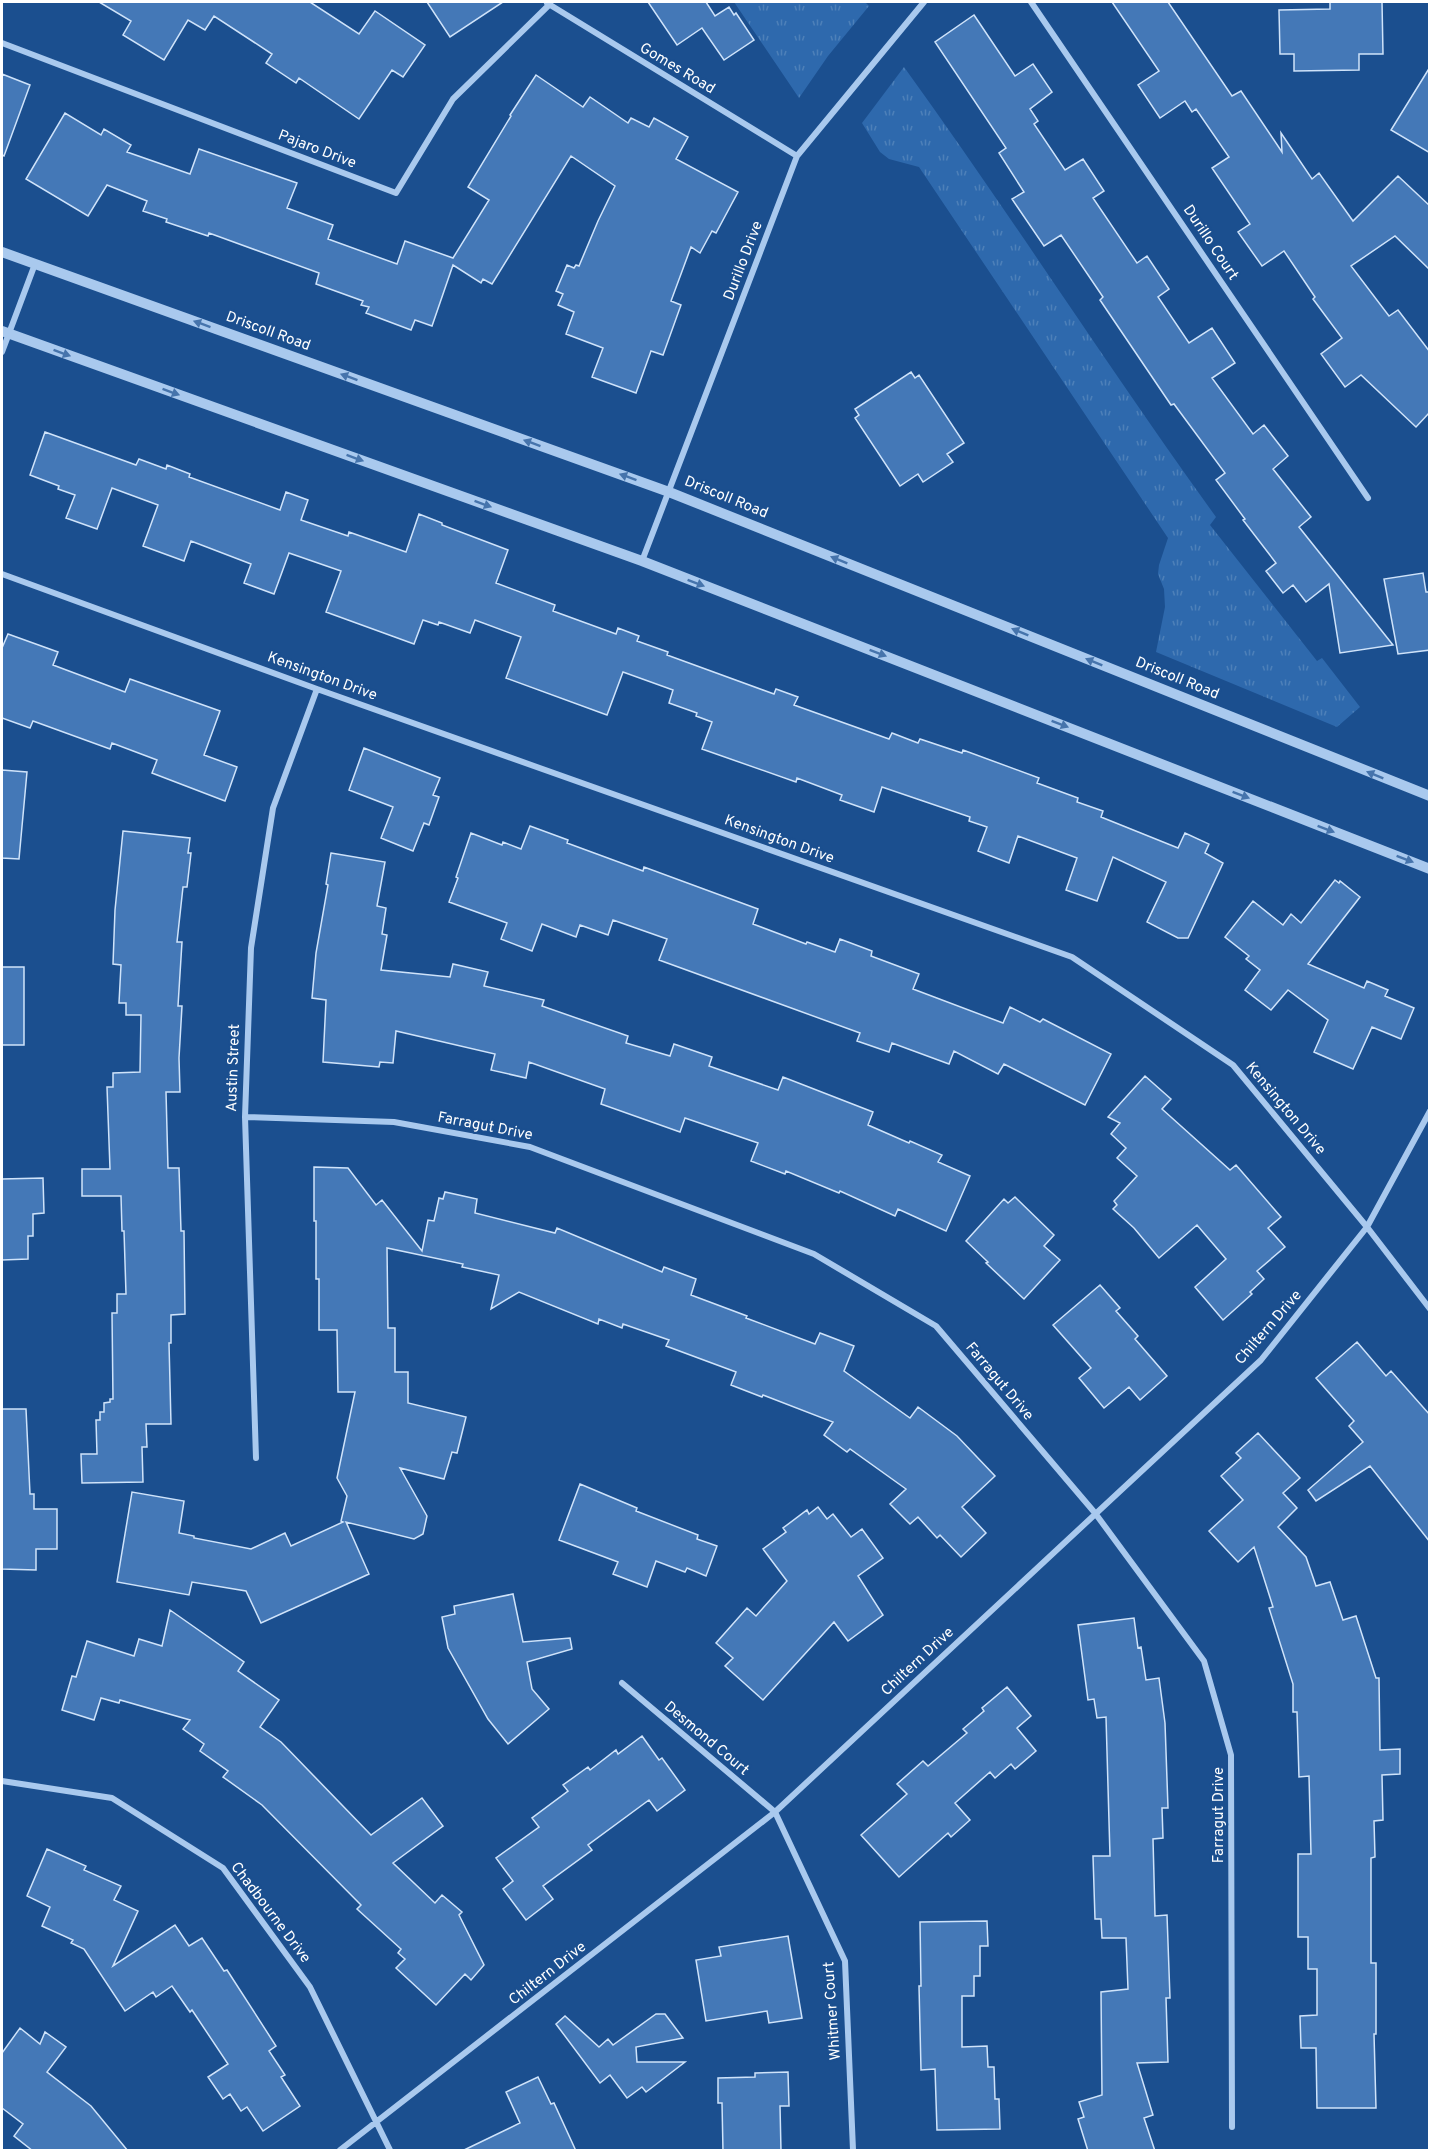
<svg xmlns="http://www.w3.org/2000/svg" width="1431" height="2152" viewBox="0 0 1431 2152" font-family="Overpass,sans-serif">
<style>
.grass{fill:url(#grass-tufts)}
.building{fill:#4478b7;stroke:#cfe3fa;stroke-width:1.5}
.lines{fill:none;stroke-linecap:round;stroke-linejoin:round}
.minor{stroke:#a9c9ee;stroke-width:6}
.tertiary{stroke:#a9c9ee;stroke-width:10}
.oneway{fill:#4674ac}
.labels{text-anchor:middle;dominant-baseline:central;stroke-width:4.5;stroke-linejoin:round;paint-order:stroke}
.street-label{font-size:15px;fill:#fff;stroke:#1b4f8f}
</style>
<defs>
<pattern id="grass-tufts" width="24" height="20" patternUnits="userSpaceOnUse" patternTransform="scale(1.5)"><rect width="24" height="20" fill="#2e69ad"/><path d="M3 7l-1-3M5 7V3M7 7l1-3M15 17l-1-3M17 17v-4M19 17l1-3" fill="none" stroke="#4d80b9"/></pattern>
</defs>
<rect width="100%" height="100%" fill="#1b4f8f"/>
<path class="grass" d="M734 2H865L869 6 828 56 799 98Z
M904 67C1011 215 1109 369 1216 517L1210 525 1317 661 1322 658 1360 707 1337 727 1156 652 1165 607 1164 589 1158 574 1159 565 1168 538 919 167 889 159 880 152 862 123Z"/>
<path class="building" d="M99 2H310L359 34 375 11 425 45 403 77 392 70 359 119 299 78 296 83 266 63 272 54 214 16 205 30 188 20 164 60 123 35 131 21Z
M427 2H503L450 37Z
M648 2H706L715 16 729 7 734 15 736 13 754 40 724 60 702 28 677 45Z
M1112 2H1168L1232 96 1241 91 1282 152 1281 133 1312 179 1319 173 1353 221 1398 176 1430 206V270L1395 236 1351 266 1389 316 1398 310 1430 352V412L1416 427 1361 375 1345 387 1321 354 1342 338 1313 299 1315 297 1284 251 1262 266 1238 232 1250 224 1212 168 1229 157 1196 109 1192 112 1185 101 1160 118 1138 85 1159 71Z
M1330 2H1382L1383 54H1359V70L1294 71V54H1280L1279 10 1330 9Z
M974 15 1015 76 1033 64 1052 92 1030 109 1038 121 1034 124 1065 170 1083 159 1104 191 1093 198 1137 263 1147 256 1169 289 1158 297 1189 343 1212 328 1235 363 1212 378 1253 434 1264 425 1288 456 1273 469 1311 517 1299 527 1393 645 1340 653 1329 584 1306 602 1293 585 1283 593 1266 571 1276 563 1243 520 1245 519 1216 480 1225 473 1174 404 1171 405 1100 300 1103 297 1061 235 1044 246 1012 199 1024 192 999 153 1006 148 935 42Z
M1430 67V153L1391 130Z
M2 74 30 85 4 156 2 155Z
M536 75 583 107 590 97 628 123 631 118 649 127 654 118 688 137 676 159 738 192 716 233 712 231 700 253 691 247 671 301 681 305 663 355 651 351 636 393 592 377 603 348 566 334 574 312 558 305 563 294 556 291 567 265 574 268 576 265 579 266 598 221 615 186 571 156 492 284 483 279 481 283 453 265 432 326 415 320 411 330 366 313 369 307 361 305 363 301 316 284 319 273 209 233 208 236 166 222 167 219 143 211 147 201 107 185 88 216 26 179 65 113 101 135 104 129 131 145 127 152 190 174 199 149 297 183 287 208 333 225 328 239 397 264 405 241 453 258 489 200 468 187 511 116 510 115Z
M911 372 915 378 919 375 964 443 947 454 953 462 923 482 918 474 900 486 855 418 859 415 855 409Z
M45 432 136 465 139 459 166 469 167 465 190 474 189 477 280 510 286 492 308 500 301 520 348 536 349 532 406 552 419 514 442 523V525L508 550 496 583 555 605 553 611 616 634 618 628 639 636 637 641 668 652 667 655 774 694 776 689 798 697 794 705 889 739 892 733 918 743 920 739 962 753 963 750 1039 778 1037 783 1078 798 1077 802 1103 811 1101 817 1178 848 1185 833 1209 844 1205 853 1223 863 1188 938H1178L1147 922 1166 882 1113 857 1097 901 1066 890 1077 858 1018 836 1009 863 978 851 987 827 969 821 970 817 882 787 874 812 840 800 842 795 797 778 796 782 702 749 712 722 696 716 697 713 669 703 673 690 623 672 607 715 506 678 521 637 475 620 470 633 439 622 438 625 423 620 414 644 326 612 341 571 289 553 274 594 244 583 251 564 191 541 184 561 143 546 158 505 112 488 97 529 66 518 75 495 58 489 59 486 30 475Z
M1423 573 1426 592H1430V650L1398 654 1384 579Z
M8 634 58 652 53 665 125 692 130 679 220 711 204 755 237 767 225 801 152 773 157 760 112 743 110 749 33 721 30 728 2 718V648Z
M364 748 440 778 433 795 439 797 429 825 424 823 413 851 381 838 393 807 349 790Z
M2 770 27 772 19 859 2 858Z
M530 826 568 840 567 843 643 871 644 867 758 909 753 924 806 944 807 942 835 952 840 939 872 951 871 956 919 974 913 989 1003 1023 1010 1007 1040 1022 1043 1019 1111 1054 1085 1105 1004 1064 998 1074 954 1051 949 1064 892 1043 889 1052 857 1041 860 1033 659 960 667 939 613 920 608 935 580 925 576 937 542 924 532 951 501 939 507 923 449 902 458 878 456 877 471 833 502 845 503 842 521 849Z
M123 831 190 838 188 853H191L187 887H183L177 942H182L178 1006H182L179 1058 180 1092H166L168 1168H179L181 1231H184L185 1314 171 1315V1343H169L171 1424H146L147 1447H142L143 1482 82 1483 81 1454H97L96 1420H100V1412H104V1403L110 1402V1399H113L112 1313H117V1294H126L124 1231H122L121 1196H82V1169H110L107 1087H113V1073L140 1072 141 1015H126V1003H119L121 965 113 964 115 910Z
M331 853 385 862 377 906 386 908 382 934 387 935 381 970 450 977 453 964 488 972 484 986 544 1000 542 1006 628 1036 626 1043 670 1056 674 1044 712 1057 709 1066 778 1090 783 1077 873 1112 868 1125 909 1143 910 1141 942 1155 938 1162 970 1176 946 1231 898 1209 895 1216 840 1191 839 1193 786 1171 785 1174 751 1161 758 1143 685 1118 680 1132 601 1104 605 1089 529 1062 526 1078 491 1070 495 1054 396 1031 393 1063 380 1062 379 1067 323 1062 326 1000 312 998 316 953 328 885 326 884Z
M1335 880 1339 883 1340 881 1360 897 1308 964 1364 988 1367 981 1388 990 1385 996 1414 1008 1401 1039 1372 1027 1353 1069 1314 1052 1328 1020 1288 990 1271 1010 1245 990 1260 970 1246 959 1249 956 1225 937 1253 901 1283 925 1291 914 1301 923Z
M2 967H24V1045H2Z
M1145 1076 1171 1099 1162 1109 1230 1170 1236 1165 1281 1217 1268 1228 1285 1247 1257 1271 1264 1279 1250 1292 1252 1294 1223 1320 1195 1287 1226 1259 1197 1225 1159 1258 1134 1228 1113 1209 1117 1205 1114 1201 1137 1176 1117 1158 1126 1148 1111 1134 1120 1123 1108 1117Z
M314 1167 348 1168 376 1205 382 1200 422 1251 428 1220 434 1221 439 1198 443 1199 445 1192 477 1199 475 1213 555 1233 557 1228 662 1272 664 1267 696 1279 691 1295 747 1316 746 1318 815 1344 820 1333 854 1346 844 1371 910 1418 918 1407 957 1436 995 1476 962 1507 986 1533 961 1557 940 1535 937 1538 918 1517 910 1524 890 1504 906 1489 850 1449 847 1452 824 1435 833 1422 763 1395 762 1397 731 1385 736 1372 666 1346 669 1340 623 1324 622 1328 599 1319 598 1324 519 1292 491 1309 499 1275 462 1267 463 1264 387 1248 388 1328H395V1372H408V1403L466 1417 457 1453 452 1452 444 1479 400 1468 427 1516 423 1534 414 1539 346 1522 369 1574 261 1623 246 1591 192 1582 189 1595 117 1582 132 1492 184 1501 179 1533 194 1536V1538L251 1549 285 1533 291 1546 343 1522 341 1521 347 1496 337 1478 355 1392H338L337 1330H319V1279H316V1221H314Z
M43 1178 44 1213 33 1214V1236H28V1259L2 1260V1179Z
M1015 1197 1054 1235 1044 1246 1060 1260 1024 1299 986 1263 988 1262 966 1241 1004 1199 1008 1203Z
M1100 1285 1120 1308 1116 1311 1138 1336 1135 1339 1167 1376 1140 1400 1129 1387 1104 1408 1079 1378 1091 1368 1053 1325Z
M1357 1342 1386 1376 1391 1371 1430 1415V1542L1370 1466 1316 1501 1308 1490 1363 1442 1349 1426 1354 1421 1316 1378Z
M2 1409H26L30 1494H34V1509H57V1549H36V1570L2 1569Z
M1258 1433 1300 1478 1283 1493 1297 1508 1278 1527 1306 1557 1316 1586 1330 1582 1343 1620 1356 1616 1376 1678H1379L1380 1750 1400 1749V1774L1382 1775 1383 1820 1374 1821 1375 1857 1371 1858V1963H1376V2034H1374L1376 2108H1317L1316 2048H1301L1300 2016 1317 2015V1969H1308V1937H1298V1854H1311L1309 1776 1299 1777 1297 1712H1293V1684L1269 1608 1273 1607 1254 1547 1238 1562 1209 1531 1243 1500 1221 1476 1241 1458 1236 1453Z
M580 1484 637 1508 636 1511 698 1535 697 1539 717 1546 706 1576 687 1568 685 1572 656 1561 647 1587 613 1574 618 1562 559 1540Z
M818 1507 827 1519 833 1514 851 1537 862 1529 883 1558 858 1576 883 1615 848 1641 834 1622 763 1700 725 1666 733 1658 716 1643 747 1608 756 1616 787 1581 763 1549 786 1532 783 1528 807 1510 809 1514Z
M513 1594 523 1642 570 1638 572 1649 527 1662 532 1689 549 1709 508 1744 488 1719 448 1648 442 1617 455 1614 454 1606Z
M170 1610 244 1662 238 1671 279 1700 260 1727 281 1742 371 1835 422 1798 443 1826 393 1863 435 1903 442 1895 462 1912 459 1915 484 1965 471 1980 465 1974 436 2005 396 1968 405 1959 398 1953 401 1949 357 1909 361 1905 262 1805 223 1777 228 1771 200 1751 204 1744 183 1729 190 1720 120 1700 119 1703 101 1698 94 1720 62 1710 72 1676 76 1677 87 1641 134 1656 139 1639 162 1646Z
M1134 1618 1138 1648 1141 1647 1146 1680 1159 1678 1165 1723 1168 1808H1162L1163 1838 1153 1839 1155 1916 1167 1915 1170 1998H1166L1168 2062 1137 2063 1153 2115 1144 2118 1155 2151H1088L1078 2119 1084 2117 1079 2102 1102 2095 1101 1992 1128 1989 1126 1938H1102L1101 1919H1095L1093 1856H1110L1106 1717 1097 1718 1094 1699 1088 1700 1078 1625Z
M1007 1687 1031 1716 1017 1728 1036 1751 1015 1769 1011 1764 995 1778 990 1772 955 1803 970 1820 951 1837 948 1833 899 1877 861 1835 907 1794 897 1784 923 1761 928 1766 967 1733 963 1729 984 1711 982 1708Z
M642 1736 659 1760 662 1758 685 1790 657 1811 649 1800 588 1845 592 1850 543 1886 553 1899 526 1920 503 1889 513 1881 496 1858 539 1827 532 1818 568 1791 563 1785 588 1767 590 1770 616 1750 618 1754Z
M47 1849 86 1866 84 1870 121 1886 114 1900 138 1911 113 1966 175 1925 189 1946 202 1938 224 1971 227 1970 276 2046 269 2051 285 2075 281 2077 300 2106 263 2131 247 2107 241 2111 230 2094 223 2099 208 2077 228 2064 192 2010 190 2012 172 1986 156 1997 153 1992 125 2011 84 1949 71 1943 73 1940 42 1926 50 1907 27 1896Z
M987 1921 988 1946H980V1976H974V1996H962V2047L987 2046 988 2067H994L995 2099H999L1000 2129 937 2130 935 2069 921 2070 919 1986H921L920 1922Z
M788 1936 802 2018 769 2023 767 2011 706 2021 696 1960 721 1956 719 1947Z
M656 2014H665L683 2038 636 2047 637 2062H685L646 2092 642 2087 627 2098 610 2075 600 2083 556 2024 565 2016 599 2047 608 2039 613 2045Z
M20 2028 40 2044 45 2032 66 2047 47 2072 91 2106 128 2151H33L14 2136 23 2124 2 2108V2053Z
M788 2072 789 2106H780L781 2151H723L722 2103H718V2078L755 2077V2073Z
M538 2077 551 2104 554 2103 576 2151H462L520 2123 506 2092Z"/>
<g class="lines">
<path class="minor" d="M1031 2 1368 498
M547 3 797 156
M2 43 396 193 453 99 549 5
M2 352 35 264
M642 561 797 156 924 2
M2 574 317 689 1072 957 1233 1065 1367 1227 1430 1309
M245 1117 394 1122 530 1147 814 1254 936 1326 1095 1513 1204 1661 1231 1755 1232 2127
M256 1458 245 1117 251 948 273 808 317 689
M622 1683 775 1812 845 1961 853 2150
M2 1781 112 1798 223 1868 310 1987 390 2150
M340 2150 775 1812 1261 1360 1367 1227 1430 1111"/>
<path class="tertiary" d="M2 252 669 492 1430 796
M2 331 642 561 1430 869"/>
</g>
<defs><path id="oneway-solid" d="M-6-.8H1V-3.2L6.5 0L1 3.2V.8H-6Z" transform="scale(1.5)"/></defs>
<g class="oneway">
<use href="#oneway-solid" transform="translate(202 324) rotate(-160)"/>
<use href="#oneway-solid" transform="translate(62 353) rotate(20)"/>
<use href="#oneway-solid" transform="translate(349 377) rotate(-160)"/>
<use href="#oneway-solid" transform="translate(171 392) rotate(20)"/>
<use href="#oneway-solid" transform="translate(532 443) rotate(-160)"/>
<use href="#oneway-solid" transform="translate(355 458) rotate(20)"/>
<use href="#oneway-solid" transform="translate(628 477) rotate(-160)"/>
<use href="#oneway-solid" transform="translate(483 504) rotate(20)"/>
<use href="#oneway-solid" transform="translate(839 560) rotate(-158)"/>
<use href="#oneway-solid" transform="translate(696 583) rotate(21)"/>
<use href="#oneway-solid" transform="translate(1020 632) rotate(-158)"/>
<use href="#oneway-solid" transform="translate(878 653) rotate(21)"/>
<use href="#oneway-solid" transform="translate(1094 662) rotate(-158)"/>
<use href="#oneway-solid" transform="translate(1060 724) rotate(21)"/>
<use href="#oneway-solid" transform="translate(1375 775) rotate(-158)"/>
<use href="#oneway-solid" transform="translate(1241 795) rotate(21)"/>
<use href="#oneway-solid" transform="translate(1326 829) rotate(21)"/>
<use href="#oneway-solid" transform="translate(1405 859) rotate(21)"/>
</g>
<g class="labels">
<g class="street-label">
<text transform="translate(677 69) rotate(31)">Gomes Road</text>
<text transform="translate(317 150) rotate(21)">Pajaro Drive</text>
<text transform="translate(1210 243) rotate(56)">Durillo Court</text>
<text transform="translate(744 261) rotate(-69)">Durillo Drive</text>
<text transform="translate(268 332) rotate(20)">Driscoll Road</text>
<text transform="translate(726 498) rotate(22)">Driscoll Road</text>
<text transform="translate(322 677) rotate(20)">Kensington Drive</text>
<text transform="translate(1177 679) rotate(22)">Driscoll Road</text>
<text transform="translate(779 840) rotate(20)">Kensington Drive</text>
<text transform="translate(234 1068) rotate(-88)">Austin Street</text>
<text transform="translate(1285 1109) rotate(50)">Kensington Drive</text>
<text transform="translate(485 1127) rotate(11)">Farragut Drive</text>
<text transform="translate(1269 1328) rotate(-49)">Chiltern Drive</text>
<text transform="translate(999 1382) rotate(50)">Farragut Drive</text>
<text transform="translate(918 1662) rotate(-43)">Chiltern Drive</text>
<text transform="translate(706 1739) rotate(40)">Desmond Court</text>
<text transform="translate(1219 1815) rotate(-90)">Farragut Drive</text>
<text transform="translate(270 1913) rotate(53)">Chadbourne Drive</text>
<text transform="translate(548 1974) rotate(-38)">Chiltern Drive</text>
<text transform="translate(833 2011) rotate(-94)">Whitmer Court</text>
</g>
</g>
<rect width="1431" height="2152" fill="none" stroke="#ffffff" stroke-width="6"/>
</svg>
